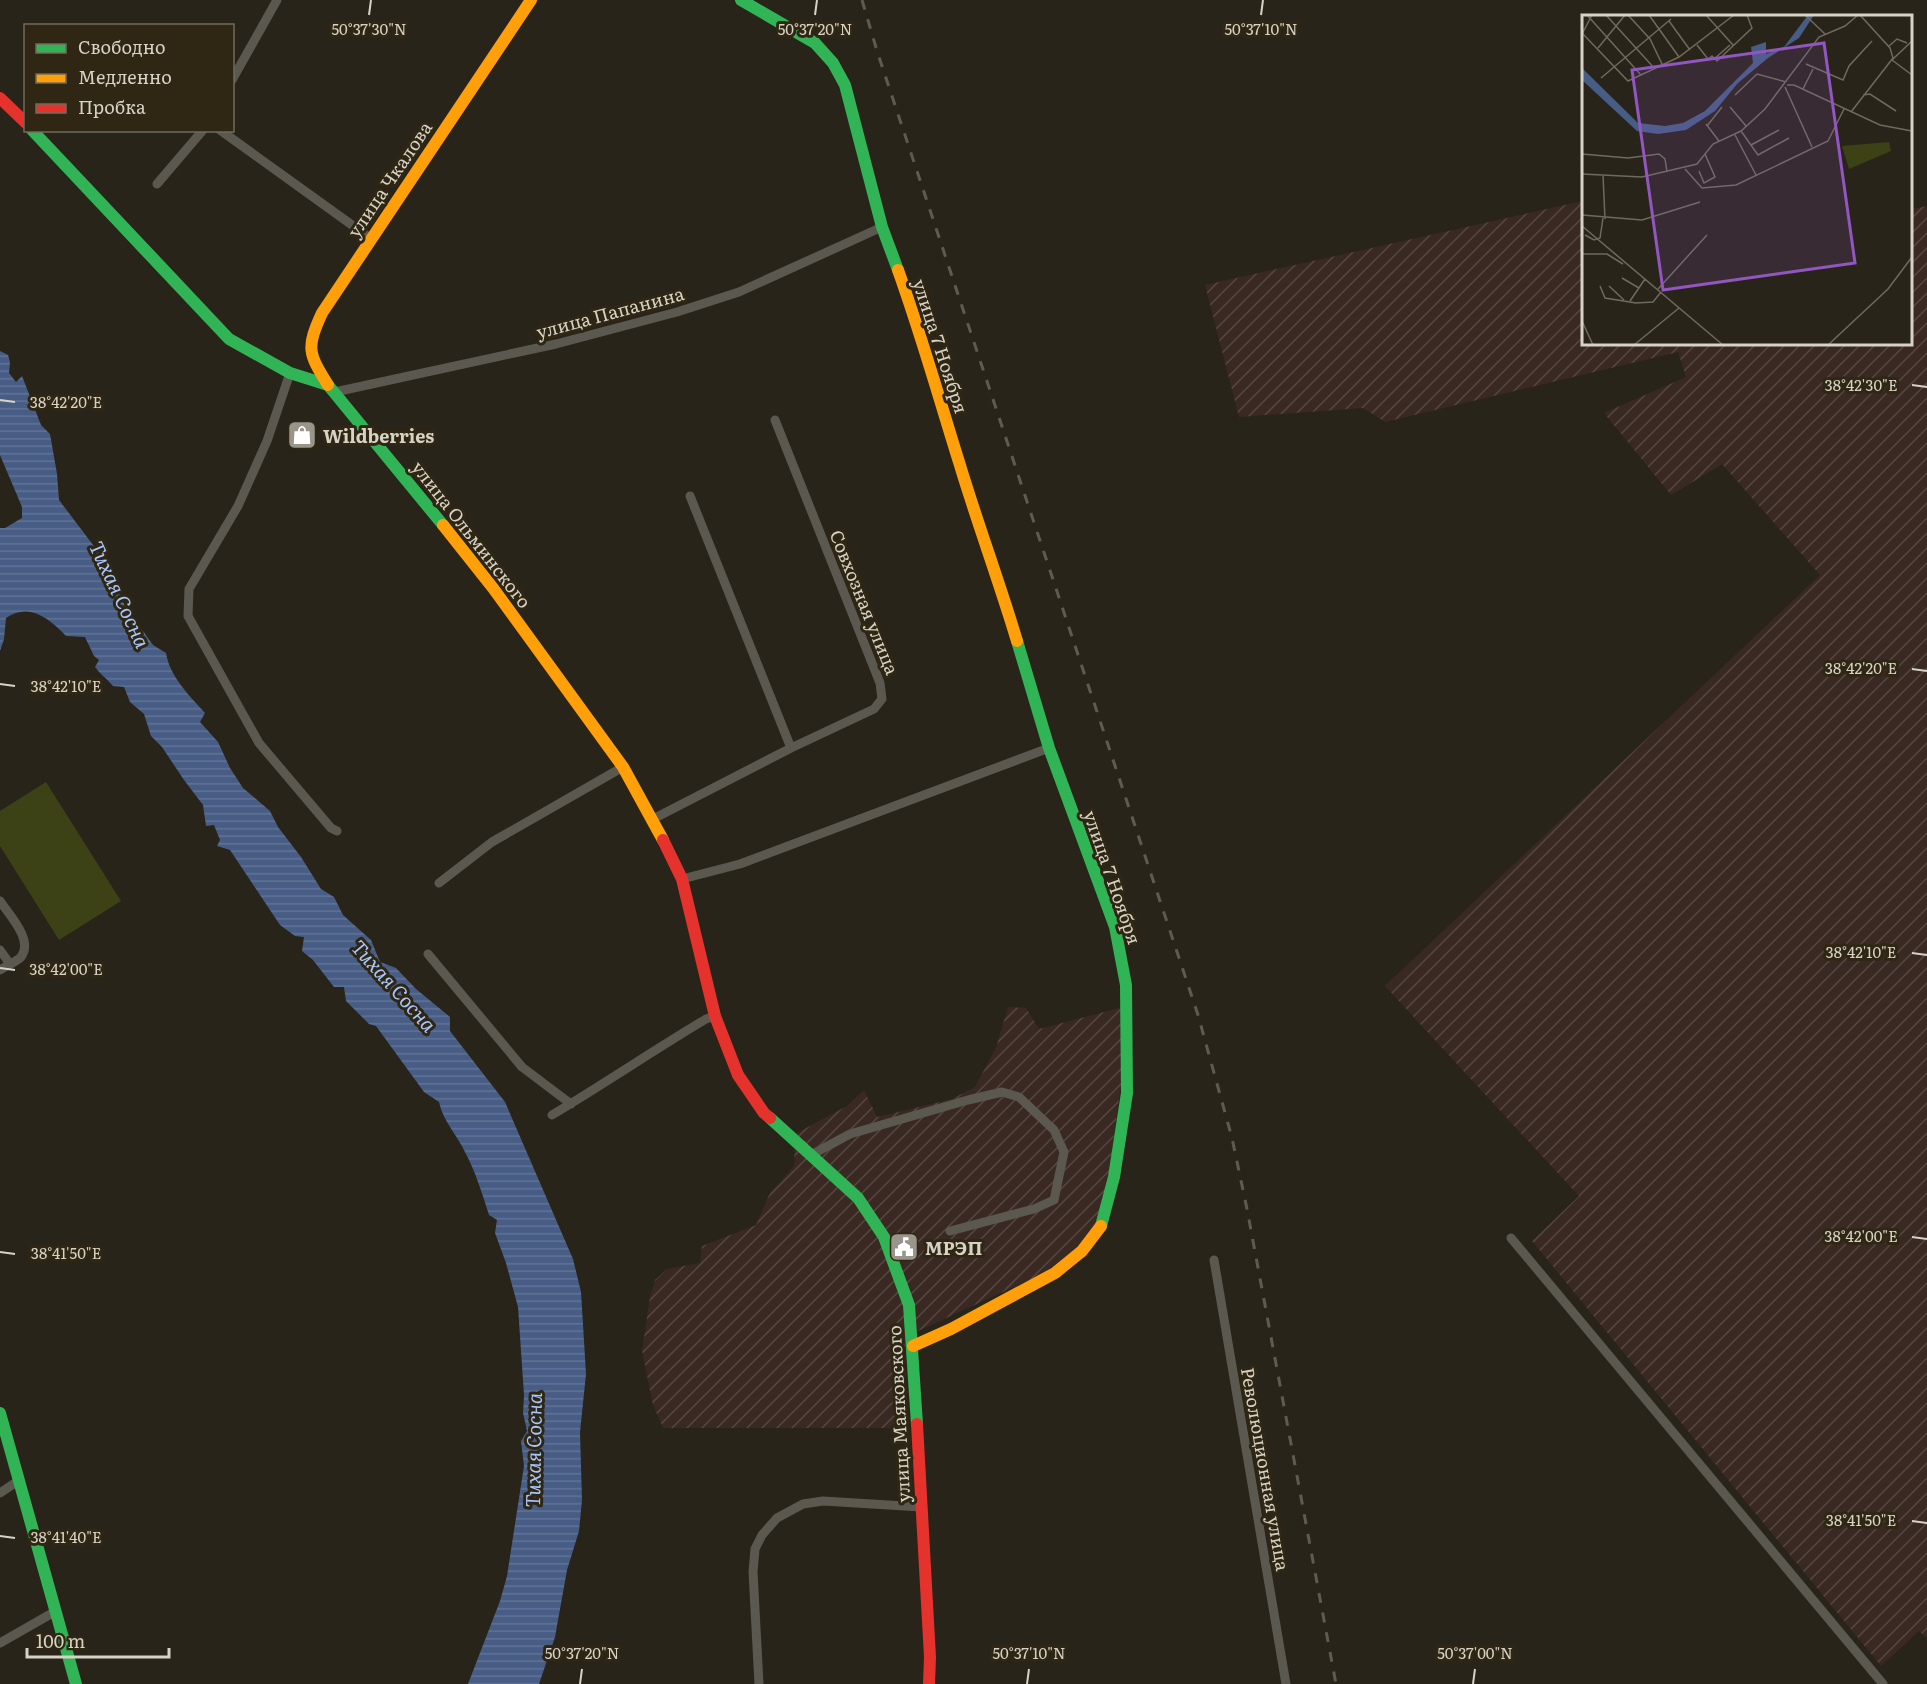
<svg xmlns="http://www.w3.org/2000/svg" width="1927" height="1684" viewBox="0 0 1927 1684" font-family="Literata,serif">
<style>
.industrial{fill:url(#industrial-furrows)}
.pitch{fill:#3c4116}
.water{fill:url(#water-rules)}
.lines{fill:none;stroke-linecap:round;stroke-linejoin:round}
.street{stroke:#5b5850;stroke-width:9}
.fast{stroke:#30b455;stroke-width:12}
.slow{stroke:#ff9f0a;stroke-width:12}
.jam{stroke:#e5322d;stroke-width:12}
.rail{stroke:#5f5b53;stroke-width:3;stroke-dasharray:10 10;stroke-linecap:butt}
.ticks{fill:none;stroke:#d7d2c6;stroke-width:2}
.labels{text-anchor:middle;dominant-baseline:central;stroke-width:6;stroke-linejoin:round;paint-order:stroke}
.street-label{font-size:18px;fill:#d7d2c6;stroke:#2f2714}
.poi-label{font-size:18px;font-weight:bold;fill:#d7d2c6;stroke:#2f2714;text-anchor:start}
.water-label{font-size:20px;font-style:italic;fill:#a7c7ff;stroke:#2f2714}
.inset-road{fill:none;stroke:#6f6a5f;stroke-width:1.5}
.view{fill:#9256c1;fill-opacity:0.15;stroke:#9256c1;stroke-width:3}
.inset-edge{fill:none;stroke:#d7d2c6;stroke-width:3}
.ticks-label{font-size:15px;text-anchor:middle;fill:#d7d2c6;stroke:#2f2714;stroke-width:6;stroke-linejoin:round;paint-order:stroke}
</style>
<defs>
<pattern id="industrial-furrows" width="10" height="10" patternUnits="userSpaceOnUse" patternTransform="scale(1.5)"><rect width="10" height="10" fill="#392922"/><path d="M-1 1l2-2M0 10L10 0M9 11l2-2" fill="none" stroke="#554741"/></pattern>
<pattern id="water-rules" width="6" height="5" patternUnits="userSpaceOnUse" patternTransform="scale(1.5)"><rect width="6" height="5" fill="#475d85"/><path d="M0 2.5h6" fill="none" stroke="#617395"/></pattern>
</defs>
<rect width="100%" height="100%" fill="#29241a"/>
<path class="industrial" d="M1583 201 1584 344H1910L1911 209 1927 206V1639L1919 1631 1881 1666 1532 1241 1579 1196 1385 986 1820 575 1722 464 1671 495 1604 413 1686 377 1678 352 1385 422 1363 408 1239 417 1205 285Z
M1008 1007 1026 1008 1039 1029 1119 1008 1122 1011 1121 1084 1107 1188 1094 1229 1075 1249 1042 1274 905 1337 907 1428H663L653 1405 642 1351 650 1297 655 1280 667 1269 700 1263 702 1246 756 1225 770 1193 794 1166 795 1134 847 1106 864 1090 877 1117 952 1099 975 1087 996 1048Z"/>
<path class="pitch" d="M46 782 121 901 59 940 0 846V811Z"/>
<path class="water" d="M0 351 8 355 10 362 9 373 16 382 22 376 41 425 50 434 57 474 59 500 112 570 122 600 134 624 143 631 153 645 166 653C170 677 189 695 205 713L200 722 218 742 230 768 243 788 270 811 278 827 301 857 321 889 334 897 343 915 371 940 380 962 396 968 416 989 450 1017V1031L505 1102 573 1259 581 1292 586 1374 580 1432 582 1500 579 1531 567 1570 555 1637 539 1684H468L500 1601 507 1576 524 1466 521 1441 527 1431 523 1413 524 1395 518 1307 506 1263 495 1233 497 1220 489 1215C482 1193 476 1173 465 1152 457 1135 443 1121 439 1102L424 1092 376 1026 369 1024 346 1001 344 987H334L313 960 302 951 304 937 295 936 280 925 230 850 217 846 220 840 214 825 206 826 203 805 184 780 162 747 151 736 144 714 130 702 124 687 113 686C107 679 100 674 95 667L99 660 94 656 85 637 66 636C49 618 29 602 6 618L4 639 0 651V528H5L22 518V507L0 455Z"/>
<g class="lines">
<path class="street" d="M232 80 277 0
M220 130 370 238
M157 184 203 130
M290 373 267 441 238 506 189 589 188 616 259 743 331 828 337 831
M335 392 556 344 677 312 739 292 882 227
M690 496 791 748
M653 819 791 748 874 709 882 699 880 683 775 420
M682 879 740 864 1049 748
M439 883 492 842 623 767
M0 901C9 915 34 940 21 957 16 962 6 966 0 970
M0 950 10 964
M428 954 522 1067 571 1104
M552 1115C604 1084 654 1050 706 1019L715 1016
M811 1155 850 1134 968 1100 1002 1092 1019 1097 1054 1130 1064 1152 1054 1200 1034 1209 950 1231
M1511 1238 1883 1684
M1214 1260 1286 1684
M0 1493 18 1481
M0 1643 56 1611
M759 1684 753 1572 755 1549 762 1535 777 1518 803 1504 823 1501 921 1507"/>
<path class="fast" d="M741 0 815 43 833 63 845 85 882 227 898 270
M32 130 229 339 290 373 328 385 443 525
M1017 641 1049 748 1115 927 1126 985 1127 1093 1114 1177 1101 1226
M770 1118 858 1198 884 1237 909 1305 917 1424
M0 1413 76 1684"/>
<path class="slow" d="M898 270C921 334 939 398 959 462 977 522 999 581 1017 641
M328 385C308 353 306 348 322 313L531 0
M443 525 493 588 623 767 663 840
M913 1346 951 1329 1055 1273 1082 1251 1101 1226"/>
<path class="jam" d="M0 98 26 123
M663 840 682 879 715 1016 738 1075 764 1113 770 1118
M917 1424 930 1657 929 1684"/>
<path class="rail" d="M862 0 877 51 1198 1015 1232 1138 1247 1209 1336 1684"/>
</g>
<path class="ticks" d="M369 15 371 0M815 15 817 0M1261 15 1263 0M1912 385 1927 387M0 400 15 402M1912 669 1927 671M0 684 15 686M1912 953 1927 955M0 968 15 970M1912 1237 1927 1239M0 1252 15 1254M1912 1521 1927 1523M0 1536 15 1538M580 1684 582 1669M1027 1684 1029 1669M1473 1684 1475 1669"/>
<defs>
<g id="shop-square" transform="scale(1.5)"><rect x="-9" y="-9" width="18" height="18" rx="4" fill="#9a958a" stroke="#2f2714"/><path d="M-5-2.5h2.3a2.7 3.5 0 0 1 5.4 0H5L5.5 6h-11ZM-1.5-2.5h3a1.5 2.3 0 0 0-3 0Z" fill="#fff"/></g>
<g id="civic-square" transform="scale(1.5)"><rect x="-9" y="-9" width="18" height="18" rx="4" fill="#9a958a" stroke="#2f2714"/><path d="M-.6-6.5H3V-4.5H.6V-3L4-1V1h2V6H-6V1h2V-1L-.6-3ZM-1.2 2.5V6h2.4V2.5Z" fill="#fff"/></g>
</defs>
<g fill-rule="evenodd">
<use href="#shop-square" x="302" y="435"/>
<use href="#civic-square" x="904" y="1247"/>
</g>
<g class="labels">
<g class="street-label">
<text transform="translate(389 179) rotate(-56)">улица Чкалова</text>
<text transform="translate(610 312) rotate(-15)">улица Папанина</text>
<text transform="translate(941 346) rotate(72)">улица 7 Ноября</text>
<text transform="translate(472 534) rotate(52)">улица Ольминского</text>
<text transform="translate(865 602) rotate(68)">Совхозная улица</text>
<text transform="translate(1113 877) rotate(71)">улица 7 Ноября</text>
<text transform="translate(898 1414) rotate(-93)">улица Маяковского</text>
<text transform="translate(1266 1469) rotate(80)">Революционная улица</text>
</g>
<g class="poi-label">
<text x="323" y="435">Wildberries</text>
<text x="925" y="1247">МРЭП</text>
</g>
<g class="water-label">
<text transform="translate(121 594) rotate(65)">Тихая Сосна</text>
<text transform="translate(395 985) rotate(48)">Тихая Сосна</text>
<text transform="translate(532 1450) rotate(-89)">Тихая Сосна</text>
</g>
</g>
<g transform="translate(1582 15)">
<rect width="330" height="330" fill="#29241a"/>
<path d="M307 127 309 136 267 154 260 131Z" fill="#3c4116"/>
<path d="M226 0H232L217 23 186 43 156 68 133 96 104 115 76 119 55 116 0 65V53L56 108 83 111 101 108 123 96 171 48 169 32 184 27V39L202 32Z" fill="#475d85"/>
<path class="inset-road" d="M5 0 59 60M24 0 73 54M46 0 68 24 81 51M67 0 97 42M124 0 151 30M223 0 243 19M87 6 108 35M0 19 10 0M1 19 46 66 97 42 152 0M330 26 310 45 330 60M115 30 126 44 130 41 135 46 170 13 165 0M307 31 315 24 325 28M16 33 43 0M132 44 148 30M224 49 261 65 267 51 290 26M19 63 89 4M205 70H212L298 110 330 116M203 72 230 132M221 74 231 54M153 80 175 59 204 67M281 80 288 79 314 96M148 92 164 111M269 97 311 43 308 33 278 0M124 109 137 126M125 111 140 92M159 116 176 140 207 123M153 120 174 160M169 130 197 115M0 139 46 143 77 139 83 144 85 157M103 154 120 173 154 170 246 126 262 94M117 156 122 168 133 162 123 139M0 159 60 162 115 149 131 129 159 116 183 94 237 22 263 11 276 0M21 160 23 204M0 200 60 205 118 187M0 211 141 330M3 220 12 225 18 223 21 203M0 239H25L41 249M40 263 57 273M18 271 23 283 54 288 71 287 79 277M27 271 42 285M76 274 125 220M48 286 63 264M0 306 11 330M52 330 97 293M246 330 306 274 330 242"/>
<path class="view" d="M242 28 273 248 81 275 50 55Z"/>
<rect width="330" height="330" class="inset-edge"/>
</g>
<g class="ticks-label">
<text x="369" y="35">50°37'30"N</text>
<text x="815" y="35">50°37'20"N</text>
<text x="1261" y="35">50°37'10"N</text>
<text x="1861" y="391">38°42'30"E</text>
<text x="66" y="408">38°42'20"E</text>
<text x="1861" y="674">38°42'20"E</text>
<text x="66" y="692">38°42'10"E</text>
<text x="1861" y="958">38°42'10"E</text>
<text x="66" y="975">38°42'00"E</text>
<text x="1861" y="1242">38°42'00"E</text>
<text x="66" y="1259">38°41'50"E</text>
<text x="1861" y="1526">38°41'50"E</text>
<text x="66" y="1543">38°41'40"E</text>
<text x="582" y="1659">50°37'20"N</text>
<text x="1029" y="1659">50°37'10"N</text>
<text x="1475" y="1659">50°37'00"N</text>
</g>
<rect x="24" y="24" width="210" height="108" fill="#2f2714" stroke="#726b5b" stroke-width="1.5"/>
<rect x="36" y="44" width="30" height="9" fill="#30b455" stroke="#726b5b" stroke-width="1.5"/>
<text x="78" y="54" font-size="18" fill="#d7d2c6">Свободно</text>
<rect x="36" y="74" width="30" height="9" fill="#ff9f0a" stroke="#726b5b" stroke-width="1.5"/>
<text x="78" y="84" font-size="18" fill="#d7d2c6">Медленно</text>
<rect x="36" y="104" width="30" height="9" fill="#e5322d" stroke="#726b5b" stroke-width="1.5"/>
<text x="78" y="114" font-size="18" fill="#d7d2c6">Пробка</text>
<path d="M27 1648v9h142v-9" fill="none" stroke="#d7d2c6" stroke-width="3"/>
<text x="36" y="1648" font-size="18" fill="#d7d2c6" stroke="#2f2714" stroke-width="4.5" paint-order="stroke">100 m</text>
</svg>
